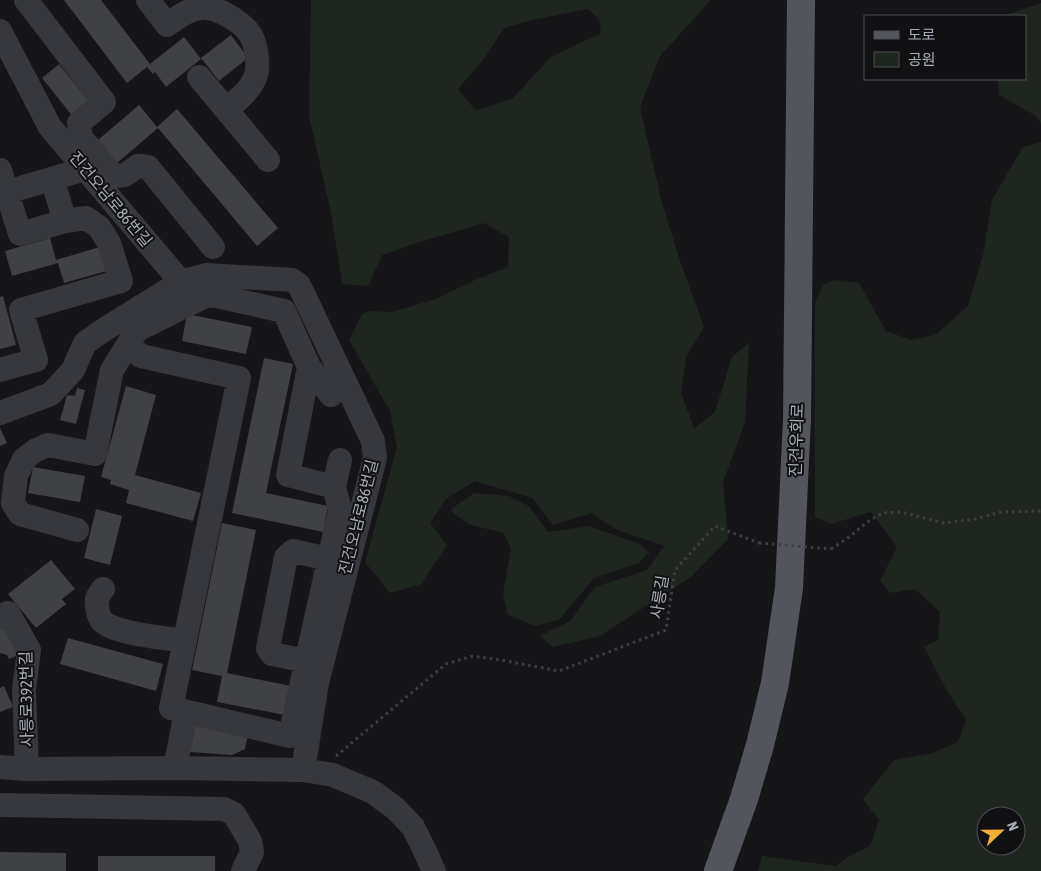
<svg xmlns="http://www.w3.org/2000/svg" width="1041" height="871" viewBox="0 0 1041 871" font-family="'Asap Condensed','Noto Sans KR',sans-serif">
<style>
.green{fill:#1e261f;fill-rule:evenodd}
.building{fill:#404145}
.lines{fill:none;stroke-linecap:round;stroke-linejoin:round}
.path{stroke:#3d3f44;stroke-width:3;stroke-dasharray:2.5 4;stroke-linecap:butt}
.minor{stroke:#37383d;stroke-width:24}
.major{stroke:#53555c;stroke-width:28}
.path-bridge{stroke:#3d3f44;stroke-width:3;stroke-dasharray:2.5 4;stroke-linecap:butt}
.labels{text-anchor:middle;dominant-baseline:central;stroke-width:4;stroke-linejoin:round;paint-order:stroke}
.street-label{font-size:16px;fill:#a8adb8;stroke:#111113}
</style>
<rect width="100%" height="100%" fill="#161618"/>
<path class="green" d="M311 0H711L660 56 640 107 661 199 679 258 704 327 686 357 681 393 694 428 715 412 732 357 749 343 745 422 723 482 728 539 692 576 600 636 553 647 540 636 570 621 595 587 647 570 664 546 615 529 592 513 553 525 532 498 475 481 446 499 430 523 447 545 421 584 390 593 365 562 397 447 390 411 349 340 362 314 370 311 392 312 436 299 475 280 508 267 509 237 484 223 423 241 382 255 368 286 342 284 332 218 309 115ZM588 9 599 19 601 33 551 57 513 98 476 111 458 89 486 56 504 28 532 20Z
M1041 3V124L1036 116 999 95 998 79H1025V16H1003Z
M1041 142V871H758L762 856 836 866 848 857 870 846 879 820 863 799 894 760 933 753 958 742 966 720 946 689 924 647 938 640 940 612 915 589 890 593 880 581 897 547 871 512 831 524 815 517V303L823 285 833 280 859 283 886 331 911 340 935 335 968 306 983 255 992 200 1023 147ZM986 816H1016V846H986Z
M474 493 509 496 529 506 548 532 589 526 640 544 649 552 639 563 594 578 559 620 534 626 507 614 503 594 511 549 503 533 468 524 450 510Z"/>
<path class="building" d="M64 0H101L150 64 184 37 201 59 166 87 155 72 153 74 147 67 127 83Z
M231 35 248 58 219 81 201 58Z
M59 64 91 104 74 118 42 78Z
M139 105 157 127 177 109 278 228 257 246 158 128 117 163 98 140Z
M50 238 56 260 103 246 110 270 64 283 58 263 12 276 5 251Z
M3 296 16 345 0 349V297Z
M187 314 252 327 246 354 182 341Z
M264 358 293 364 266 493 328 506 323 532 232 513Z
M126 386 156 395 135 475 201 493 193 521 126 503 129 490 110 484 111 480 101 477Z
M77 388 85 390 76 424 60 420 67 395 75 396Z
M0 428 7 443 0 446Z
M33 467 85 476 80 502 28 493Z
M96 509 122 516 110 565 84 558Z
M222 523 256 530 227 673 291 686 285 715 217 702 222 676 192 670Z
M51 560 75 589 62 599 66 604 36 628 8 594Z
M0 620 21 654 9 659 7 655 0 653Z
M68 638 163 664 156 691 60 664Z
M4 686 13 707 0 712V688Z
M196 722 248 734 245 749 232 755 190 752Z
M0 852 66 853V871H0Z
M98 856H215V871H98Z"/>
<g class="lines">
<path class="path" d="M831 549 849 537 870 520 883 513 901 512 944 523 975 519 1001 512 1041 511
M336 756 446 664 473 656 501 660 559 671 666 630 675 570 715 526 759 543"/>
<path class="minor" d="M26 0 104 102 79 123 81 138 114 176 125 175 138 166 148 167 213 247
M148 0 167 25C177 18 188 9 201 8 216 6 241 21 250 34 256 42 259 65 256 75 251 90 238 100 226 109
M0 31 50 127 181 282 206 275 292 280 299 285 373 441 375 458 317 683 303 770 175 768 27 769 0 767
M199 77 268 160
M0 170 20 234 65 221 86 218 99 227 109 243 121 281 21 310 36 360 0 370
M52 179 65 221
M7 192 85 169
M128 345 141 356 239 378 171 708 290 736 340 510 334 487 340 460
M309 367 288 475 334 487
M0 413 51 394 73 370 85 343 102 331 181 282
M77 530 20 514 13 503 16 476 24 459 36 450 48 445 95 454 112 370 137 330 203 297 212 295 284 311 309 367 331 395
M103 589C101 592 98 595 97 599 96 605 98 616 102 621 115 634 166 638 185 641
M0 617 8 613 29 650 24 690 27 769
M307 661 272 654 268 648 286 557 293 551 329 559
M175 768 186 712
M303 770 333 775 373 792 396 809 413 827 424 849 434 871
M0 805 224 809 234 814 250 841 252 852 243 871"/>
<path class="major" d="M718 871 744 799 760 745 775 683 789 588 797 419 801 0"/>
<path class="path-bridge" d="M759 543 831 549"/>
</g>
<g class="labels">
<g class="street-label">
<text transform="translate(111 199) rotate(50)">진건오남로86번길</text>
<text transform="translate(796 440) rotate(-88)">진건우회로</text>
<text transform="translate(358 517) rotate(-76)">진건오남로86번길</text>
<text transform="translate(659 597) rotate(-81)">사릉길</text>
<text transform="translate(26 699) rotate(-91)">사릉로392번길</text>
</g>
</g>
<rect x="864" y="15" width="162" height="65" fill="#111113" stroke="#4d4f55"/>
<rect x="874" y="31" width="25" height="8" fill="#53555c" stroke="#4d4f55"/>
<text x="908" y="40" font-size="15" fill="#a8adb8">도로</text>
<rect x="874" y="52" width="25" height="15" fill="#1e261f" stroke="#4d4f55"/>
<text x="908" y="65" font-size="15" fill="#a8adb8">공원</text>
<g transform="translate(1001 831) rotate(68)"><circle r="24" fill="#111113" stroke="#4d4f55"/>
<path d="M0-4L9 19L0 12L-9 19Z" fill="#f2b134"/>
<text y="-8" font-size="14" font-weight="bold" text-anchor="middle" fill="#a8adb8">N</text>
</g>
</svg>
